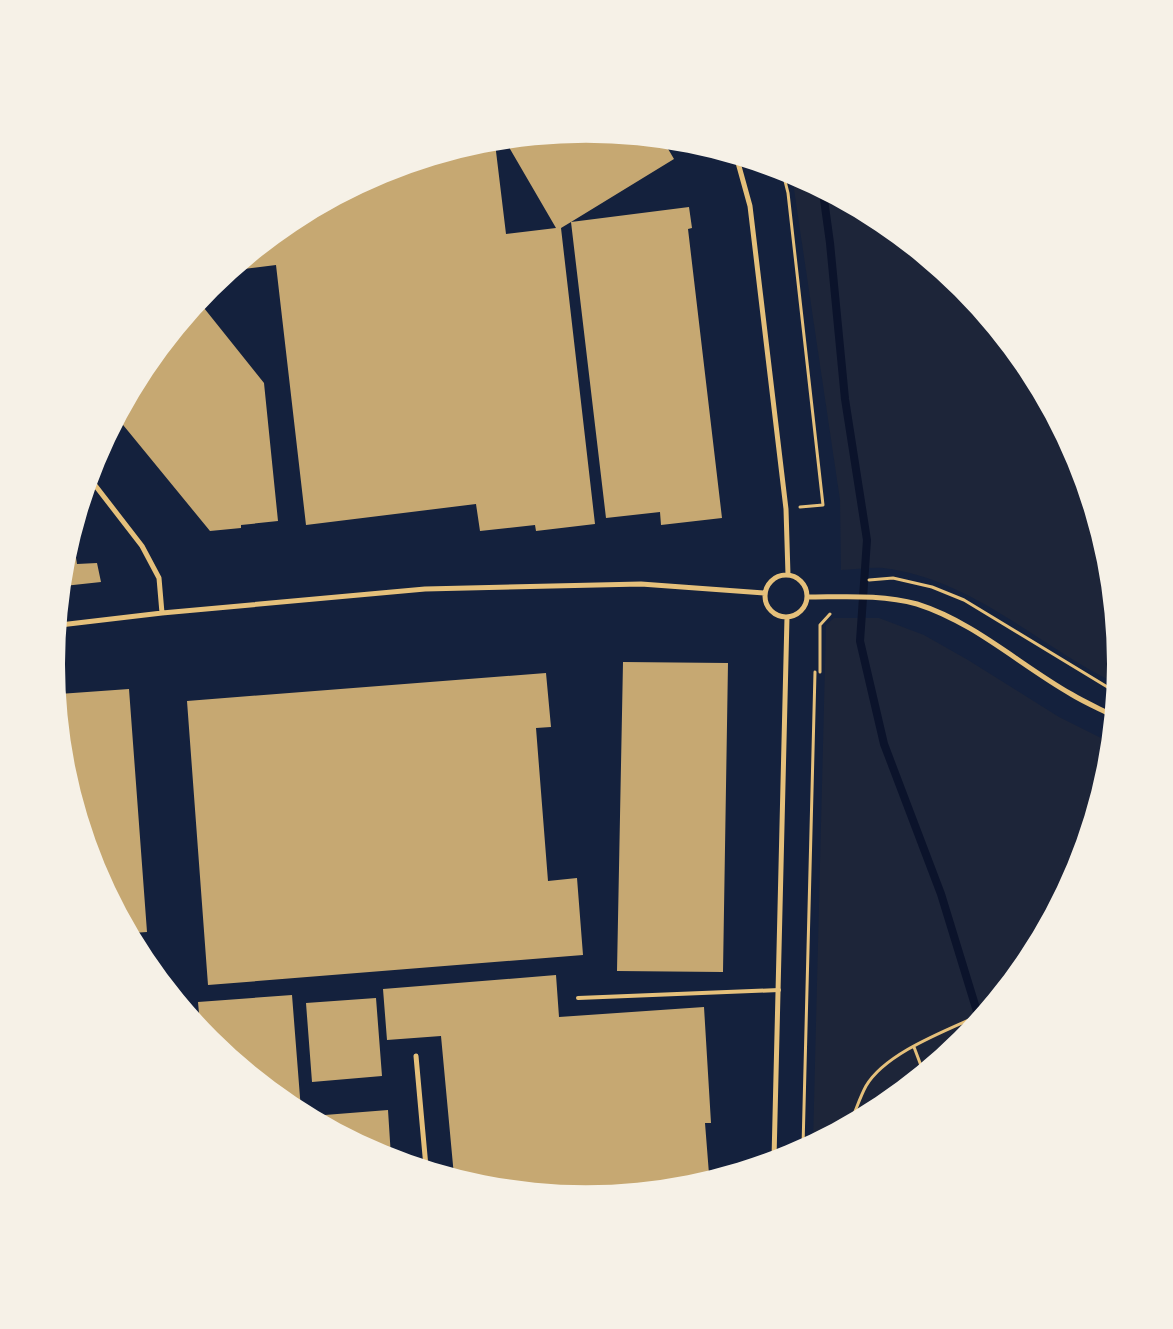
<svg xmlns="http://www.w3.org/2000/svg" width="1173" height="1329" viewBox="0 0 1173 1329" font-family="'PT Serif',serif">
<style>
.green{fill:#1d2539}
.lines{fill:none;stroke-linecap:round;stroke-linejoin:round}
.stream{stroke:#0b132b;stroke-width:8}
.building{fill:#c6a872}
.path{stroke:#e5c07b;stroke-width:3}
.service{stroke:#e5c07b;stroke-width:4}
.minor{stroke:#e5c07b;stroke-width:5}
</style>
<rect width="100%" height="100%" fill="#14213d"/>
<path class="green" d="M792 176 881 224 962 290 1028 370 1076 462 1107 561 1117 664 1115 683C1037 645 973 579 883 568 869 567 854 570 841 570L840 500Z
M834 618H879L924 635 968 660 1059 717 1109 742 1107 768 1076 868 1027 959 961 1040 881 1106 813 1142 826 625Z"/>
<g class="lines">
<path class="stream" d="M823 192 830 243 845 399 867 540 860 641 884 744 941 894 979 1018"/>
</g>
<path class="building" d="M587 134 664 142 674 159 571 222 689 207 692 228 688 229 722 518 661 525 660 512 606 518 571 222 561 228 595 524 536 531 535 525 480 531 476 504 306 525 276 265 235 270 292 223 384 175 483 144 495 143 506 234 556 228 506 142Z
M200 303 264 383 278 521 241 525V528L210 531 119 420 146 370Z
M73 539 77 564 97 563 101 582 64 586 66 561Z
M623 662 728 663 723 972 617 971Z
M546 673 551 727 536 728 548 881 577 878 583 955 208 985 187 701Z
M129 689 147 932 132 933 97 867 66 768 59 694Z
M556 975 559 1017 704 1007 711 1123H705L709 1174 702 1175V1181L690 1185 586 1195 483 1185 454 1176 441 1036 387 1040 383 989Z
M292 995 301 1110 292 1105 211 1039 200 1025 198 1002Z
M376 998 382 1076 312 1082 306 1003Z
M388 1110 391 1157 312 1116Z"/>
<g class="lines">
<path class="path" d="M783 173 788 193 823 505 800 507
M869 580 893 578 932 587 964 600 1114 691
M820 672V625L830 614
M914 1047 923 1071
M851 1121C856 1110 860 1097 866 1086 886 1052 948 1030 982 1014
M803 1147 815 672"/>
<path class="service" d="M578 998 779 990"/>
<path class="minor" d="M737 159 750 206 786 509 788 575
M91 480 142 546 159 578 162 613
M765 596a21 21 0 1 1 42 0a21 21 0 1 1-42 0Z
M807 597C843 597 882 594 917 604 974 622 1020 665 1071 694 1084 702 1098 708 1112 715
M60 625 162 613 425 589 641 584 765 593
M416 1056 426 1167
M774 1159 787 617"/>
</g>
<path d="M0 0H1173V1329H0ZM65 664a521 521 0 1 1 1042 0a521 521 0 1 1-1042 0Z" fill="#f6f1e7" fill-rule="evenodd"/>
</svg>
